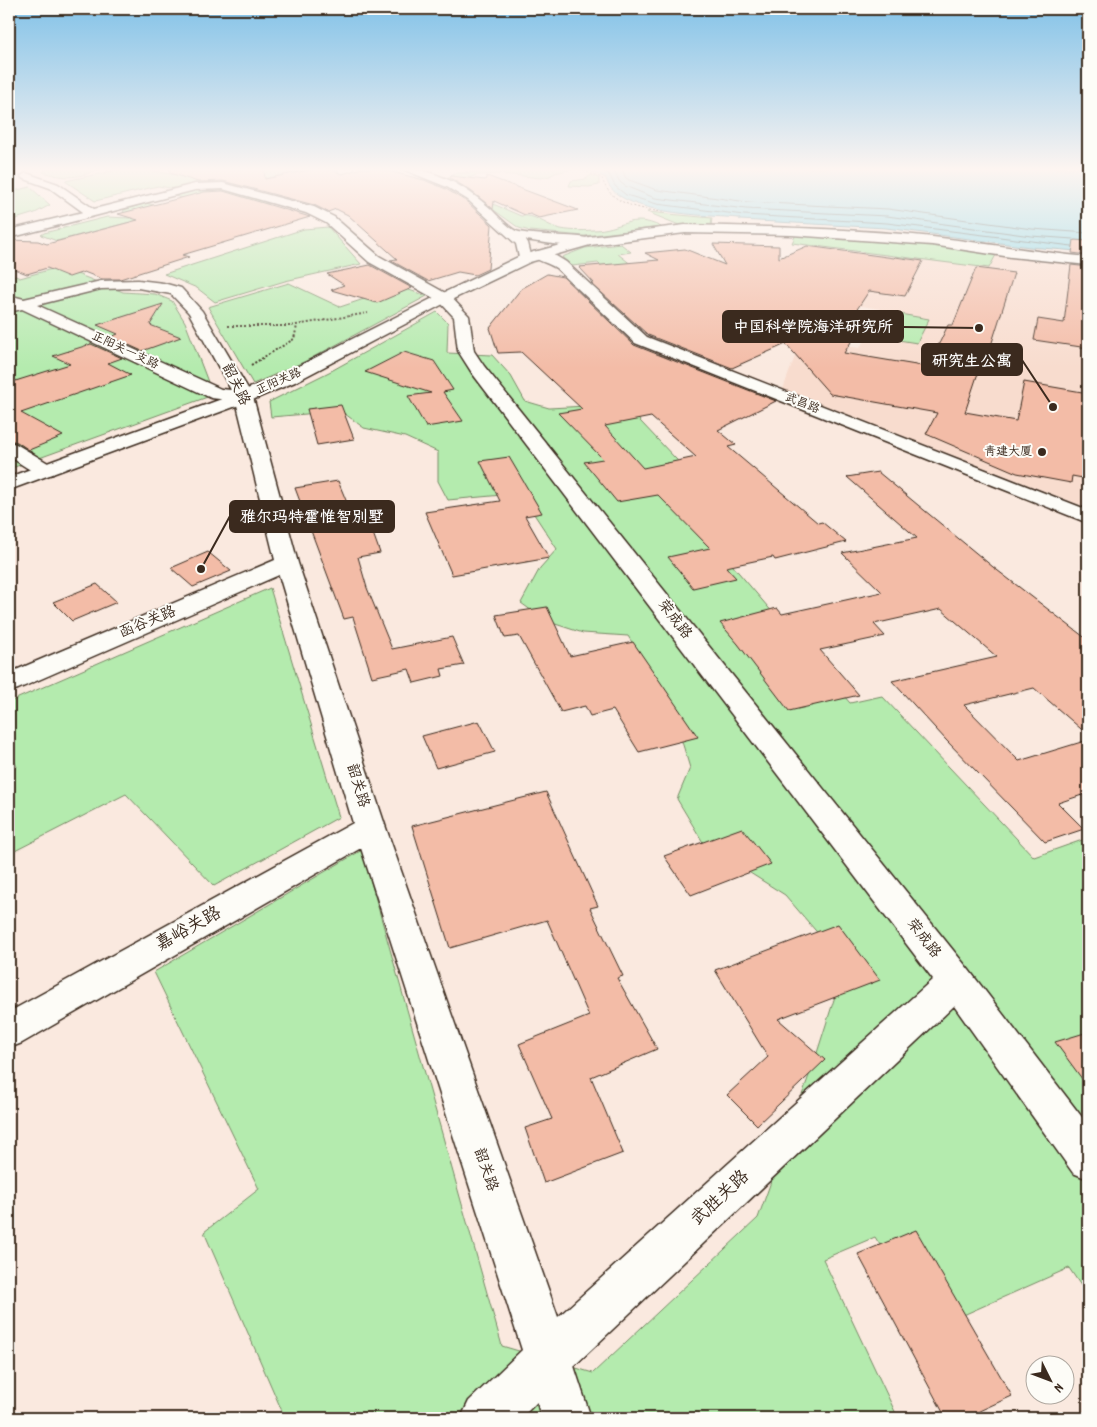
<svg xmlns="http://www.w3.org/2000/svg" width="1097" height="1427" viewBox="0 0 1097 1427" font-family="Dekko,'LXGW WenKai TC',sans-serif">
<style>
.built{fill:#f8dcce}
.green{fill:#b4ebae;stroke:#788a66}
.water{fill:#8ad8e8;stroke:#6a9297}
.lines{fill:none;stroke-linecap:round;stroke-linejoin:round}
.shore{stroke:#5b706f;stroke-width:1}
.building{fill:#f3bca7;stroke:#3b2a1e;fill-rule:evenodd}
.minor-casing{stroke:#3b2a1e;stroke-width:3}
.major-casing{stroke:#3b2a1e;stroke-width:3}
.path-far2{stroke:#3b2a1e;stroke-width:1;stroke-dasharray:2 2;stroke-linecap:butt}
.path-far1{stroke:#3b2a1e;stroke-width:2;stroke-dasharray:2 2;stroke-linecap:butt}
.path{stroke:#3b2a1e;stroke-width:5;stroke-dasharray:6 6;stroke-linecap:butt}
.minor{fill:#fdfcf7;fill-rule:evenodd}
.major{fill:#fdfcf7;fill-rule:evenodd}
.poi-dot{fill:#3b2a1e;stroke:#fdfcf7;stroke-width:2}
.labels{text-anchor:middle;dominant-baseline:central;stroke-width:4;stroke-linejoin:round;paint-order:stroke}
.far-street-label{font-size:12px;fill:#3b2a1e;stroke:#fdfcf7}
.far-poi-label{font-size:12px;fill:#3b2a1e;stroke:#fdfcf7;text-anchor:end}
.street-label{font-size:15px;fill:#3b2a1e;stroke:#fdfcf7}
.near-street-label{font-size:18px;fill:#3b2a1e;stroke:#fdfcf7}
.leader{fill:none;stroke:#3b2a1e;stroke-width:2}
.callout-dot{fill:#3b2a1e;stroke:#fdfcf7;stroke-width:2}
.callout{fill:#3b2a1e;stroke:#3b2a1e;stroke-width:2}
.callout-label{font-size:16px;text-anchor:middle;font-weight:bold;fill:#fff}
</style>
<rect width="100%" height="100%" fill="#fae9df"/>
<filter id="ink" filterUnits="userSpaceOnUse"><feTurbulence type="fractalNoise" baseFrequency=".02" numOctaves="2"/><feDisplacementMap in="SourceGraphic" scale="10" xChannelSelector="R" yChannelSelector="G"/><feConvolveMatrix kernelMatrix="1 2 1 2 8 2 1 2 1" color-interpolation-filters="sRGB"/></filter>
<g filter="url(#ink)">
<path class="built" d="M997 253 1088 263V508L783 389 801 340 860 348 880 309 850 304 879 254 989 267Z"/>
<path class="green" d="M48 168H101C78 179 66 179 43 172Z
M127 168H138L182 176 258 168H314L259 180 225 184 203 183 176 189 158 186 95 201 65 181Z
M536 168H572L573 169 555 173 550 176 541 178 503 174V172Z
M500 172V174L477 175 460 181 467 189 482 195 477 197 521 216C535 214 544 224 557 228 567 231 582 231 593 230 621 230 631 212 661 227L584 236 530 231 519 228 473 195 442 180 457 173Z
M591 175 599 178V185L589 187 569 186 571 181 586 179Z
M30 187 50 205 35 213 9 221V192Z
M201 189H224L272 202 243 210 174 196Z
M146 203 162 207 138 220 57 241 41 235 44 233 107 217 130 218 123 213 124 210Z
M647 212 712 218 711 226 679 225Z
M328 227 361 264 285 281 215 302 197 288 164 274 304 229Z
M796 234 909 241 997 253 989 268 792 243Z
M621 244 631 252 618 254 637 269 610 273 598 263 572 266 562 257 585 248Z
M59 267 123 292 155 294 172 301 185 322 213 395 9 469V273L20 278Z
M289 283 340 307 400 287 427 296 306 361 253 384 208 307Z
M437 312 448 323 447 353 492 355 511 376 525 401 549 408 624 404 744 531 709 538 850 703 882 696 1034 857 1088 838V1296L1069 1268 932 1329 875 1237 823 1259 898 1418H285L204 1232 259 1189 154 972 362 850 502 1346 593 1373 758 1218 816 1056 845 965 785 895 704 844 677 799 690 768 670 702 628 636 583 633 546 621 521 603 540 568 557 549 532 511 502 495 448 500 438 481V452L405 437 364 428 341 411 271 417 269 402 333 370Z
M888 312 929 319 917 343 874 336Z
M270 588 339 817 214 886 126 794 9 854V771L17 767 9 750V702Z"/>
<path class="water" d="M583 168H1088V252L1030 247 886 228 740 220 739 218C708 215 614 215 606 178Z"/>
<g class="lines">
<path class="shore" d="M597 168 609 174 615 186 626 195 657 204 744 215 887 223 1072 246
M612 168 620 182 625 186 655 198 746 209 887 216 1031 236 1073 239
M622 168 625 177 629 180 657 190 748 202 888 209 1032 229 1088 233"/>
</g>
<path class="building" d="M170 168H264L265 179 319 168H327L342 174 362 168H377L424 180 446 189 467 202 492 225 488 269 475 275 458 272 428 281 390 260 397 259 348 215 336 209 328 212 314 205 223 181 198 182 170 173Z
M451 176 485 180 487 176 578 210 539 218 530 214 525 215 494 201 493 209 471 191 450 178Z
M223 191 310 217 182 255 189 257 120 279H102L84 272 69 277 47 268 27 274 9 267V240L38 241 47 244 138 220 118 214 204 192Z
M1074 240 1088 241V255L1072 253Z
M713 244 779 246V258L807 246 894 258 895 257 923 261 905 296 869 291 844 329 858 331 844 353 928 367 948 325H953L976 268 1014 273 988 355H984L965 412 1016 421 1024 382 1088 393V479L1072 476 1071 483 1017 473 926 434 937 413 830 394 786 344 732 368 648 335 591 283H594L579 267 659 260 645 253 685 249 725 265Z
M370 265 412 288 377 303 331 290 344 285 327 274Z
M1071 265 1088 267V348L1034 340 1038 319 1064 323Z
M547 274 563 277 634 345 776 401 718 430 736 445 728 447 818 523 822 522 846 542 775 560 773 557 726 567 736 578 693 588 668 557 710 548 658 495 617 502 584 462 603 459 558 413 582 409 521 352 498 353 490 328 521 289ZM651 417 696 457 643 468 605 426Z
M163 304 150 325 181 337 142 351 111 337 118 334 97 325Z
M91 344 122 358 108 363 131 375 21 413 63 436 29 450 17 442 9 440V383L70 364 53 356Z
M404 352 434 361 453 390 443 392 463 421 426 427 408 396 431 393 365 372Z
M341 405 354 439 317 445 307 409Z
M509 457 542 513 525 516 549 558 452 575 425 512 500 501 480 461Z
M878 472 993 567 1088 640V735L1034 688 964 705 1019 761 1088 740V793L1058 803 1084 829 1045 842 946 740 892 681 997 657 941 609 874 624 885 636 820 650 859 695 789 711 738 644 720 623 777 608 782 614 882 592 842 553 917 538 847 477Z
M338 481 355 522 368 519 380 553 358 557 367 588 392 649 452 637 464 665 441 669 443 676 414 683 409 669 372 677 353 617 344 619 295 488Z
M208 552 231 571 193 587 171 568Z
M97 584 117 602 72 621 53 602Z
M547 607 570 656 633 642 698 737 639 752 613 710 590 716 585 706 561 712 519 636 505 638 496 615Z
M479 721 495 752 436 768 422 736Z
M546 792 598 906 590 908 623 976 617 978 657 1049 591 1077 623 1153 544 1183 525 1128 552 1119 519 1044 589 1016 547 920 450 948 412 826Z
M742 828 771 864 691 895 664 856Z
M838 924 880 980 778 1019 825 1060 757 1125 727 1095 768 1057 715 970Z
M1088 1032V1087L1055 1042Z
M916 1230 1012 1396 964 1418H946L858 1254Z"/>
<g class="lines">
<g class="minor-casing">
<path id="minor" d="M400 168C434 168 465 186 490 208 496 214 509 228 516 231 530 237 589 234 595 241 586 251 540 242 526 240L528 243 532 259 525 263 520 262 516 244 468 200 447 187Z
M26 173 58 184 94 209 195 184 223 183 314 207 334 217 379 256 449 295 469 316 474 351 484 366 969 970 1088 1125V1179L1073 1173 954 1006 574 1366 591 1418H541L537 1402 521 1418H461L469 1401 522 1350 361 848 22 1043 9 1048V1012L353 823 279 575 18 689 9 692V673L275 560 236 401 211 398 22 309 9 312V301L11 298 16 297 24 299 101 281 138 280 163 283 181 288 202 311 253 397 298 563 386 828 558 1317 933 979 472 373 458 351 454 317 439 301 369 262 326 223 306 213 223 189 195 190 9 238V230L83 212 50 188 22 178 21 176ZM138 288 171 294 189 313 231 390 221 389 37 305 101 289Z
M538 251 556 256 566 262 647 337 1088 510V523L635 343 556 268C549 263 537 261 531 255L533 252Z
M9 442 16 444 53 466 56 470 53 474C37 478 22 464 9 456Z"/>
</g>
<g class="major-casing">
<path id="major" d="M685 225C767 227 851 228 933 237 985 243 1036 252 1088 257V265L1011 257 932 245 792 235 685 233 590 245 530 262 449 301 295 382 250 401 9 490V477L238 393 283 374 439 295 520 256 589 237Z"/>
</g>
<path class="path-far2" d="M576 168 602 178C609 204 640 209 663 212
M466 172 527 168"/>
<path class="path-far1" d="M228 326H290L368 313
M251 365 294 339 297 326"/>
<path class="path" d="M9 1410 12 1418"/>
<use href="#minor" class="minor"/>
<use href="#major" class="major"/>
</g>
</g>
<linearGradient id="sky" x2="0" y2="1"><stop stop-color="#82c2e8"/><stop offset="0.46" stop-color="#fdf5f1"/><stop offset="1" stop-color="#fdf5f1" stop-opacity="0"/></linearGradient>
<rect width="1097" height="368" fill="url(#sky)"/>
<circle class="poi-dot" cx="1042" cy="452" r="5"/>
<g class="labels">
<g class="far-street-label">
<text transform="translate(125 351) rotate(25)">正阳关一支路</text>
<text transform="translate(279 382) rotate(-24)">正阳关路</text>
<text transform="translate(802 404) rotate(22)">武昌路</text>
</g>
<g class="far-poi-label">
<text x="1032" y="452">青建大厦</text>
</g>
<g class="street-label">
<text transform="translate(235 385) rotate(64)">韶关路</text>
<text transform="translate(674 620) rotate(52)">荣成路</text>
<text transform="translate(148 623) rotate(-23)">函谷关路</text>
<text transform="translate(357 786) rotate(73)">韶关路</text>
<text transform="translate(923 939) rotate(52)">荣成路</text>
<text transform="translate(485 1170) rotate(71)">韶关路</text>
</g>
<g class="near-street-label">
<text transform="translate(189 930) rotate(-29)">嘉峪关路</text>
<text transform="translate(721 1199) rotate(-43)">武胜关路</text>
</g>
</g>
<path class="leader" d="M979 328L903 327M1053 407L1022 360M201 569L230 516"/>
<g class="callout-dot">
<circle cx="979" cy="328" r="5"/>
<circle cx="1053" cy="407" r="5"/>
<circle cx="201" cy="569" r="5"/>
</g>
<g class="callout">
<rect x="723" y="311" width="180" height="31" rx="5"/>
<rect x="922" y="344" width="100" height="31" rx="5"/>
<rect x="230" y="501" width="164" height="31" rx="5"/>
</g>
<g class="callout-label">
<text x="813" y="332">中国科学院海洋研究所</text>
<text x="972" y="366">研究生公寓</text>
<text x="312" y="522">雅尔玛特霍惟智别墅</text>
</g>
<rect width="1097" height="1427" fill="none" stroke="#fdfcf7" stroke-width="30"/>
<rect x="15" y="15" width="1067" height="1397" fill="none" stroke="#3b2a1e" stroke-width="2" filter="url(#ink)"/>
<g transform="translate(1050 1380) rotate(132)"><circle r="24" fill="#fdfcf7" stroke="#afa8a0"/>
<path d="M0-4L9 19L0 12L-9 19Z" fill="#3b2a1e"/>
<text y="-8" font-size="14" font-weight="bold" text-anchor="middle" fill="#3b2a1e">N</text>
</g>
</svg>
